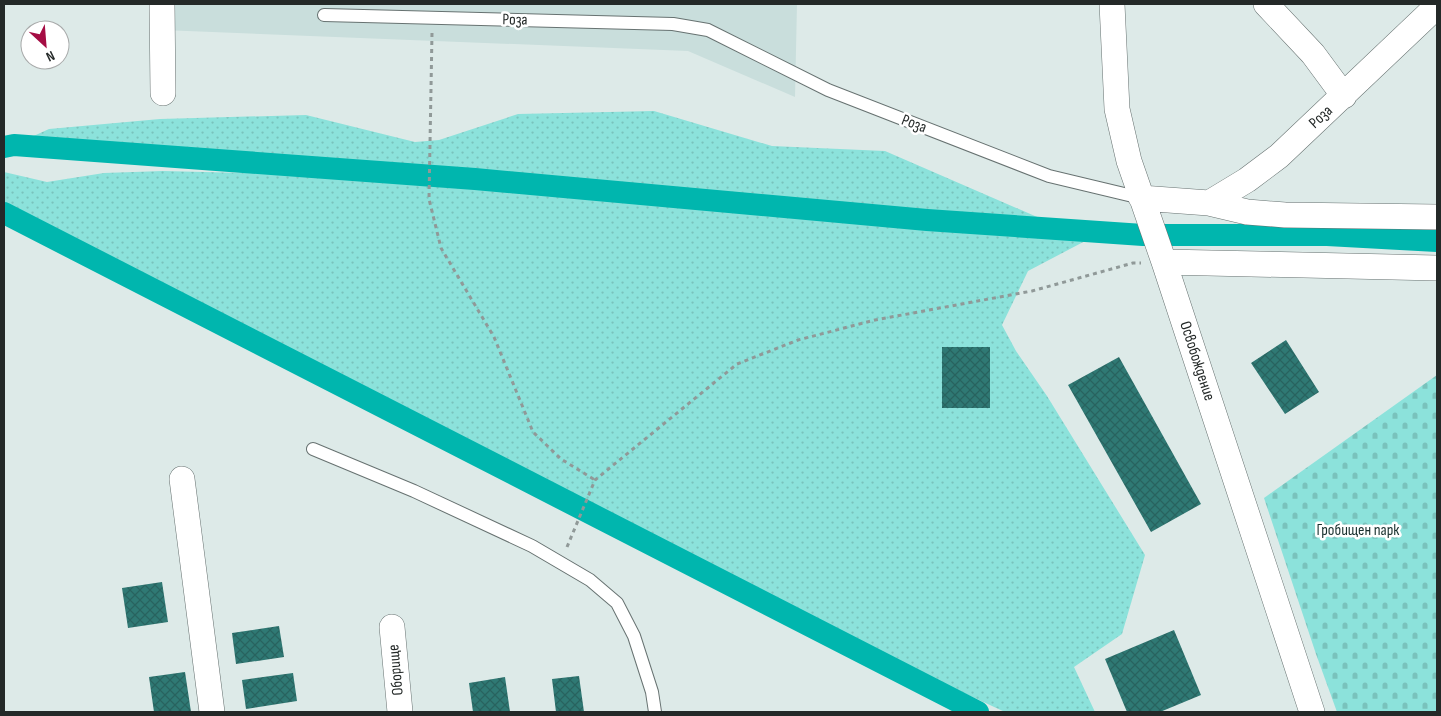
<svg xmlns="http://www.w3.org/2000/svg" width="1441" height="716" viewBox="0 0 1441 716" font-family="'Sofia Sans Condensed',sans-serif">
<style>
.built{fill:#c9dedc}
.grass{fill:url(#grass-dots)}
.cemetery{fill:url(#cemetery-stones)}
.lines{fill:none;stroke-linecap:round;stroke-linejoin:round}
.canal{stroke:#00b6ae;stroke-width:22}
.building{fill:url(#building-cross-hatch)}
.lane-casing{stroke:#677271;stroke-width:14}
.street-casing{stroke:#677271;stroke-width:26}
.path{stroke:#909998;stroke-width:3;stroke-dasharray:4 4;stroke-linecap:butt}
.lane{stroke:#fff;stroke-width:12}
.street{stroke:#fff;stroke-width:25}
.labels{text-anchor:middle;dominant-baseline:central;stroke-width:5;stroke-linejoin:round;paint-order:stroke}
.street-label{font-size:16px;fill:#242928;stroke:#fff}
.park-label{font-size:16px;fill:#19312f;stroke:#fff}
</style>
<defs>
<pattern id="grass-dots" width="8" height="8" patternUnits="userSpaceOnUse" patternTransform="scale(1.25)"><rect width="8" height="8" fill="#8ce2db"/><path d="M2 2h.1M6 6h.1" fill="none" stroke="#79c2bc" stroke-width="1.8" stroke-linecap="round"/></pattern>
<pattern id="cemetery-stones" width="16" height="16" patternUnits="userSpaceOnUse" patternTransform="scale(1.25)"><rect width="16" height="16" fill="#8ce2db"/><path d="M2 7V4a2 2 0 0 1 4 0v3zM10 15v-3a2 2 0 0 1 4 0v3z" fill="#79c2bc"/></pattern>
<pattern id="building-cross-hatch" width="8" height="8" patternUnits="userSpaceOnUse" patternTransform="scale(1.25)"><rect width="8" height="8" fill="#2f7974"/><path d="M0 0l8 8M0 8l8-8" fill="none" stroke="#28635f"/></pattern>
</defs>
<rect width="100%" height="100%" fill="#ddeae8"/>
<path class="built" d="M162 4H797L795 97 688 51 162 30Z"/>
<path class="grass" d="M654 111 772 146 885 151 1067 230 945 222 1089 239 1028 271 1002 325 1016 351 1047 396 1145 555 1122 634 1074 667 1095 712H1005L720 580 4 213V172L47 182 104 173 163 171 460 178 14 145 49 129 160 119 306 115 415 142 439 140 518 114Z"/>
<path class="cemetery" d="M1437 375V712H1337L1316 654 1264 498Z"/>
<g class="lines">
<path class="canal" d="M4 147 14 145 475 179 927 220 1143 235H1327L1437 241
M4 213 978 712"/>
</g>
<path class="building" d="M1286 340 1319 392 1285 414 1251 363Z
M942 347H990V408H942Z
M1119 357 1201 504 1151 532 1068 385Z
M162 582 168 622 128 628 122 588Z
M279 626 284 657 236 664 232 633Z
M1174 630 1201 695 1160 712H1127L1105 659Z
M185 672 191 712H154L149 677Z
M293 673 297 701 246 709 242 680Z
M579 676 584 712H556L552 679Z
M505 677 510 712H473L469 683Z"/>
<g class="lines">
<g class="lane-casing">
<path id="lane" d="M324 15 673 24 708 30 828 90 1049 176 1141 198
M313 449 414 491 532 546 590 580 617 603 634 636 652 692 655 712"/>
</g>
<g class="street-casing">
<path id="street" d="M162 4 163 93
M1112 4 1117 109 1129 161 1164 262 1312 712
M1266 4 1313 54 1344 96
M1141 198 1209 203 1247 180 1279 156 1437 6
M1209 203 1247 212 1285 215 1437 217
M1164 262 1437 268
M182 479 212 712
M392 627 400 712"/>
</g>
<path class="path" d="M432 33 429 199 441 248 494 337 533 432 561 459 595 480
M567 547 595 480 737 364 798 340 875 320 1032 291 1133 263H1141"/>
<use href="#lane" class="lane"/>
<use href="#street" class="street"/>
</g>
<g class="labels">
<g class="street-label">
<text transform="translate(515 20) rotate(1)">Роза</text>
<text transform="translate(1321 117) rotate(-43)">Роза</text>
<text transform="translate(914 124) rotate(21)">Роза</text>
<text transform="translate(1197 361) rotate(72)">Освобождение</text>
<text transform="translate(396 670) rotate(-95)">Оборище</text>
</g>
<g class="park-label">
<text x="1358" y="530">Гробищен парк</text>
</g>
</g>
<rect width="1441" height="716" fill="none" stroke="#242928" stroke-width="10"/>
<g transform="translate(45 45) rotate(154)"><circle r="24" fill="#ffffff" stroke="#a7a9a9"/>
<path d="M0-4L9 19L0 12L-9 19Z" fill="#a50d44"/>
<text y="-8" font-size="14" font-weight="bold" text-anchor="middle" fill="#242928">N</text>
</g>
</svg>
